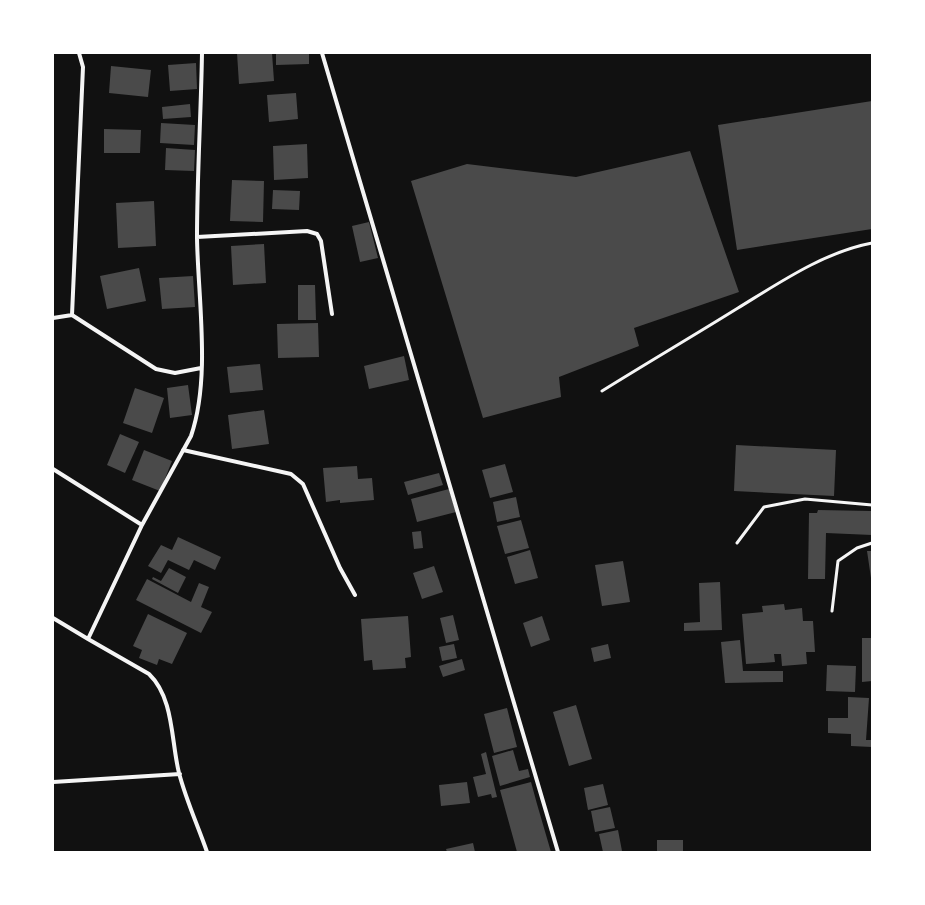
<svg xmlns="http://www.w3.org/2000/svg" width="925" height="905" viewBox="0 0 925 905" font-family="'Fira Sans',sans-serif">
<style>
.building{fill:#4a4a4a}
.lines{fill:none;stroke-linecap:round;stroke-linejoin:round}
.service{stroke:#f5f5f5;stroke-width:3}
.minor{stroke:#f5f5f5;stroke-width:4}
</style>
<rect width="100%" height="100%" fill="#111"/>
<path class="building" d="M237 53H272L274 81 239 84Z
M276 53H309V64L276 65Z
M196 63 197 89 170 91 168 65Z
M111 66 151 70 148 97 109 93Z
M296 93 298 119 269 122 267 95Z
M872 101V229L737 250 718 125Z
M190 104 191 117 163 119 162 107Z
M161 123 195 125 194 145 160 143Z
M104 129 141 130 140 153H104Z
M307 144 308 178 274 180 273 146Z
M166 148 195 150 194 171 165 170Z
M690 151 739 292 634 328 639 346 559 377 561 397 483 418 411 181 467 164 576 177Z
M232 180 264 181 263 222 230 221Z
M273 190 300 191 299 210 272 209Z
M154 201 156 246 118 248 116 203Z
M369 222 378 258 360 262 352 226Z
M264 244 266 283 233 285 231 246Z
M139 268 146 301 107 309 100 276Z
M193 276 195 307 162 309 159 278Z
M298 285H315L316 320H298Z
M318 323 319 357 278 358 277 324Z
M404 356 409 380 369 389 364 366Z
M260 364 263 390 230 393 227 367Z
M188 385 192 415 170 418 167 388Z
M135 388 164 398 152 433 123 423Z
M264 410 269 444 232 449 228 415Z
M120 434 139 442 125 473 107 465Z
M736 445 836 450 834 496 734 491Z
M144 450 172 461 160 491 132 480Z
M505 464 513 492 490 498 482 470Z
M357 466 358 479 372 478 374 500 340 503V500L326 502 323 468Z
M439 473 443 485 408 495 404 482Z
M449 489 456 512 417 522 411 499Z
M516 497 520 517 497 522 493 502Z
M818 510 872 511V535L826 533 825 579H808L809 513H817Z
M521 520 529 548 505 554 497 526Z
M421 531 423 548 414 549 412 532Z
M178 537 221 557 215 570 194 560 189 570 168 560 161 573 148 566 161 545 172 550Z
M530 550 538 578 515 584 507 557Z
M867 551H872V578H871Z
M623 561 630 602 602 606 595 565Z
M434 566 443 592 422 599 413 573Z
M169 568 186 577 178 593 152 579 153 577 167 584 161 581Z
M147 579 191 602 199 583 209 587 201 607 212 612 201 633 136 600Z
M720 582 722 630 684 631V623L700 622 699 583Z
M784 604 785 610 802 608 803 621H813L815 652H806L807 664 782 666 781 654H774L775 662 746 664 742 614 763 612 762 606Z
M148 614 187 633 172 664 159 659 157 665 139 658 142 650 133 646Z
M453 615 459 640 446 643 440 618Z
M408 616 411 657 405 658 406 668 373 670 372 660 364 661 361 619Z
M542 616 550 640 531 647 523 623Z
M862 638H872V681L862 682Z
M740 640 743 671H783V682L725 683 721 642Z
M454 644 457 658 442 661 439 647Z
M608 644 611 658 594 662 591 648Z
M462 659 465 670 443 677 439 666Z
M827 665 856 666 855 692 826 691Z
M848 697 869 698 866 740H872V747L851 746V734L828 733V718H848Z
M576 705 592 759 569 766 553 712Z
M507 708 517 747 494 753 484 714Z
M513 750 519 771 528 769 530 777 500 786 492 756Z
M486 752 497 797 492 798 491 794 478 797 473 777 486 774 481 754Z
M467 782 470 803 441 806 439 785Z
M531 782 537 804 551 852H517L506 812 500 790Z
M603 784 608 805 588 810 584 788Z
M610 807 615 828 595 832 591 811Z
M618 830 622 851 603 852 599 834Z
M657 840H683V852H657Z
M473 843 475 852H447L446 849Z"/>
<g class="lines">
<path class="service" d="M602 391C647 363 693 336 738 308 779 283 824 252 872 243
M737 543 764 507 805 499 872 505
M832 611 838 561 857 548 872 543"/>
<path class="minor" d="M202 53C201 114 197 176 197 238 198 299 211 378 191 436L142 525 88 639 149 674C174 698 171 741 179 773 186 800 198 826 207 852
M322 53 558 852
M197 237 307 231 317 234 321 241 332 314
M72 315 83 67 79 53
M53 318 72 315 156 369 175 373 201 368
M183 450 291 474 303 484 340 568 355 595
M53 469 142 525
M53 618 88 639
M53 782 180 774"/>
</g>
<rect width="925" height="905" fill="none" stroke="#ffffff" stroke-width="108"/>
</svg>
